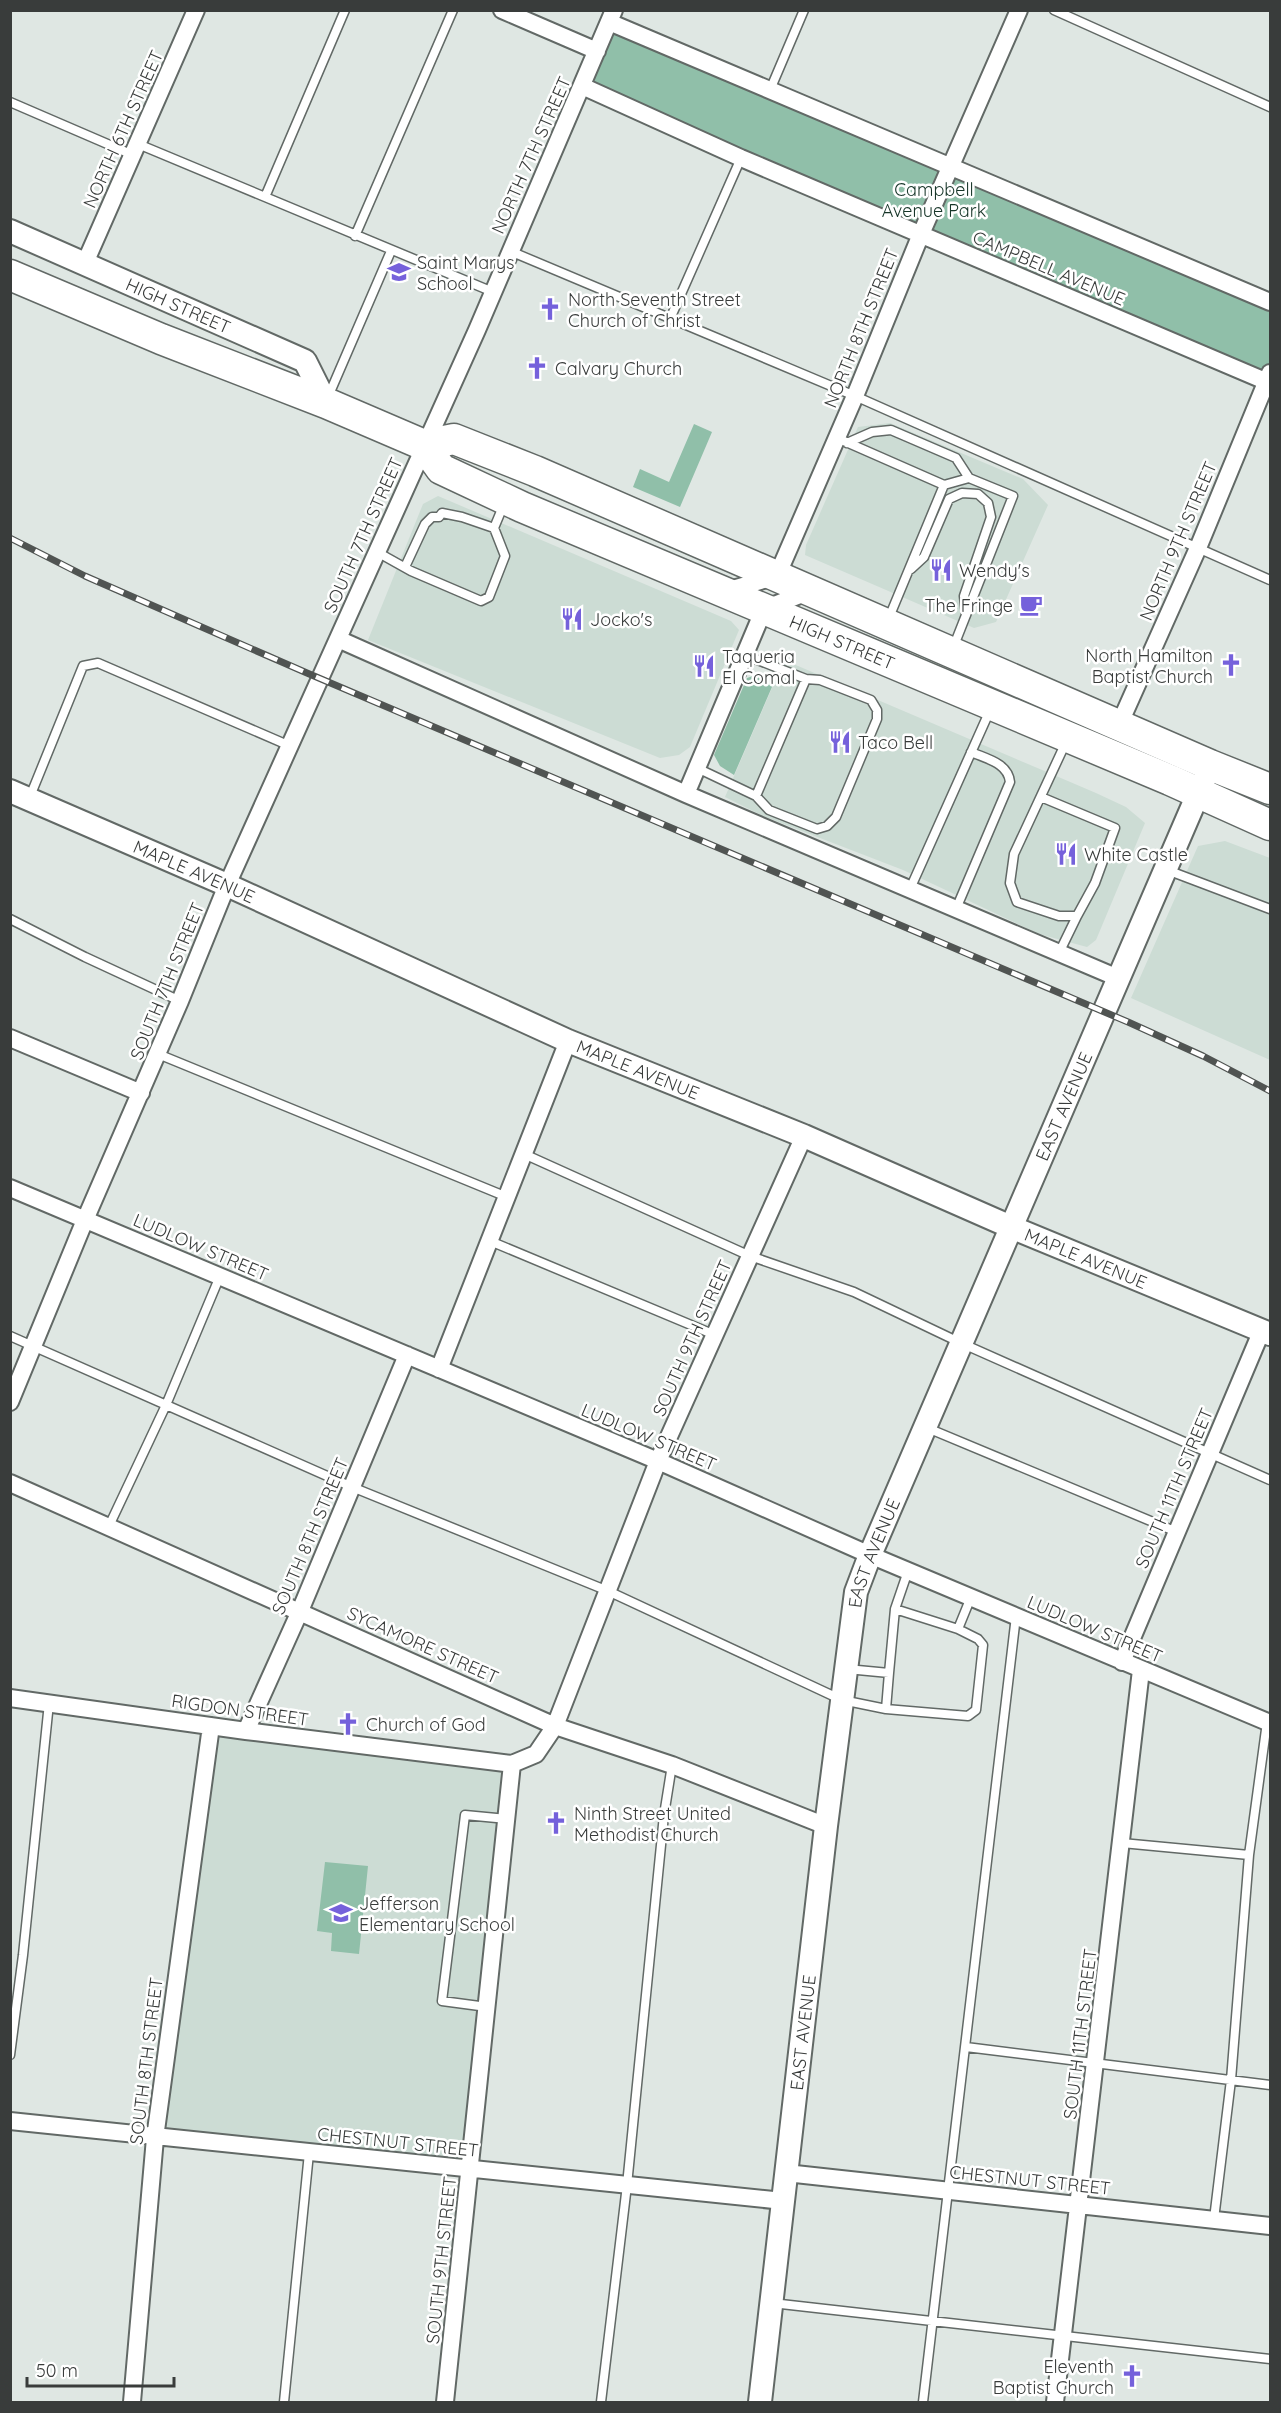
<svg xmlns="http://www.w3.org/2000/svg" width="1281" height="2413" viewBox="0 0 1281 2413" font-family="Quicksand,sans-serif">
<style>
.built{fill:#ccdcd4}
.green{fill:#90bfa9}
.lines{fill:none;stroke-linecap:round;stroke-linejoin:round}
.lane-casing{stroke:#626966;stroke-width:11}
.street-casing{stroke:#626966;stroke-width:20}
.secondary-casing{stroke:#626966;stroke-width:26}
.highway-casing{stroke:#626966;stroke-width:33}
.lane{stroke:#fff;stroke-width:8}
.street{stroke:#fff;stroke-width:16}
.secondary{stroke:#fff;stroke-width:22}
.highway{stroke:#fff;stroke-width:30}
.rail-casing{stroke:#505452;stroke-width:7}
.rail{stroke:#fff;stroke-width:4.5;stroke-dasharray:14;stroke-linecap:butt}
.labels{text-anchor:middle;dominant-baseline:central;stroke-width:5;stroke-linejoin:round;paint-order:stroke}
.street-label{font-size:18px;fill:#393c3b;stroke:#fff}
.park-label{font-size:18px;fill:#163528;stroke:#fff}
.poi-label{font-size:18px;fill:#393c3b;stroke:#fff;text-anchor:start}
</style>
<rect width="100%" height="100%" fill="#dfe7e3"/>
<path class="built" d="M890 423 1023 479 1048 505 996 622 974 628 805 555 806 545 858 427Z
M438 496 731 621 739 630 690 747 679 755 660 758 368 640 423 504Z
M784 660 1096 793 1126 807 1145 823 1096 940 1087 947 1039 934 903 870 763 816 725 797Z
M1225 841 1270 858V1060L1131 998 1198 846Z
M211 1726 512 1764 470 2168 155 2138Z"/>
<path class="green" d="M609 22 1270 302V383L582 86Z
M694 424 712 432 680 507 633 487 640 469 669 482Z
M756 675 775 680 734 775 720 766 714 755 747 678Z
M325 1862 368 1866 359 1954 331 1951 332 1933 317 1931Z"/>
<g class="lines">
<g class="lane-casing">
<path id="lane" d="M1054 10 1270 107
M770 90 804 10
M10 102 133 155
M138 144 493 292
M265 197 345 10
M355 236 453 10
M510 251 855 396 1270 580
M670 319 741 158
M328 397 391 251
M837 438 944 485 888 620
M847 443 872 432 891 430 956 458 969 478
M944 485 969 478 1013 496 953 648
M377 552 411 571 481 601 489 597 505 556 494 528 504 504
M405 567 425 524 432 517H439L442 513 462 517 494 528
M911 569 924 557 949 499 962 493 978 494 988 503 991 517 964 596 966 615
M745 655 806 679 820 680 871 700 877 710V719L836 817 827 826 817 829 769 810 756 796
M697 768 756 796 806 679
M1041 797 1115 828 1095 883 1077 916H1059L1017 902 1010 883 1014 854 1067 740
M29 799 83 666 98 663 290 746
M1167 870 1270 909
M910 889 991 708
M956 909 1010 782C1008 763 987 759 971 752
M10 919 85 957 180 1001
M1059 953 1077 916
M158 1054 507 1197
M524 1154 750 1256 854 1292 961 1343 1270 1480
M490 1241 715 1335
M10 1336 352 1487 608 1591 842 1700 886 1709 968 1716 976 1710 983 1645 978 1639 958 1629 971 1597
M925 1427 1177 1532
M109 1526 166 1405 220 1276
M908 1571 895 1609 958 1629
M847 1669 889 1673 895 1609
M886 1709 889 1673
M1122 1843 1249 1855 1267 1722
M487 2007 442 2001 465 1815 507 1819
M966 2047 1270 2085
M10 2055 23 1955 49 1703
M1214 2219 1231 2080 1249 1855
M772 2303 1270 2359
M284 2402 309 2153
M601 2402 627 2185 664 1815 672 1765
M923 2402 1016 1616"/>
</g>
<g class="street-casing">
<path id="street" d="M502 10 597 51
M609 22 1270 302
M582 86 741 158 1270 383
M85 263 196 10
M726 591 777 576 855 396 921 234 1019 10
M338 639 686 794 1118 978
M1119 725 1198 548 1270 373
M686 794 764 609 810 591
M10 1038 141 1093
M10 1188 658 1461 870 1555 1270 1723
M439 1369 568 1041
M10 1402 85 1220 180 1001 227 885 477 330 614 10
M10 1483 555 1726 672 1765 826 1826
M1122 1662 1262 1330
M10 1698 246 1731 512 1764 536 1754 555 1726 658 1461 804 1136
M246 1731 300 1611 407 1355
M10 2121 783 2201
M786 2173 1270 2226
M132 2402 155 2138 211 1726
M445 2402 512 1764
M1055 2402 1141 1670"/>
</g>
<g class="secondary-casing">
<g id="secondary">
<path id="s1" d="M10 231 305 361 326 403"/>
<path id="s2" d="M10 791 227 885 568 1041 804 1136 1011 1227 1270 1334"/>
<path id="s3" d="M760 2402 826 1826 856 1592 870 1555 1204 780"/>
</g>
</g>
<g class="highway-casing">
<g id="highway">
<path id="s4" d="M10 275 161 339 326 403 424 445 441 469 522 507 1170 780 1270 825"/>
<path d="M424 445 454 439 535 471 1210 765 1270 789"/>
</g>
</g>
<use href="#lane" class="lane"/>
<use href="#street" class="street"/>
<use href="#secondary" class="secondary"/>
<use href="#highway" class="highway"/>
<g class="rail-casing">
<path id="rail" d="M10 538 85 576 307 673 1128 1022 1203 1056 1270 1091"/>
</g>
<use href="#rail" class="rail"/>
</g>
<defs>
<g id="school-bare" transform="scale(1.8)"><path d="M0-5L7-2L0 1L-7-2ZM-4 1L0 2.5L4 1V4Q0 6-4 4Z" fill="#7561db" stroke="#fff" stroke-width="2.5" paint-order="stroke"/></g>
<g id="church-bare" transform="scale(1.8)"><path d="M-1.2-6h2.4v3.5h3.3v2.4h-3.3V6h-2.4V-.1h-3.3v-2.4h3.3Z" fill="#7561db" stroke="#fff" stroke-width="2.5" paint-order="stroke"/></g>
<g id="restaurant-bare" transform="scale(1.8)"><path d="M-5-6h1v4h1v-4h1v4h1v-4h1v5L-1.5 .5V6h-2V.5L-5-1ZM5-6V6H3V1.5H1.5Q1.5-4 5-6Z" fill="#7561db" stroke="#fff" stroke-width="2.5" paint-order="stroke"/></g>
<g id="cafe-bare" transform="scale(1.8)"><path d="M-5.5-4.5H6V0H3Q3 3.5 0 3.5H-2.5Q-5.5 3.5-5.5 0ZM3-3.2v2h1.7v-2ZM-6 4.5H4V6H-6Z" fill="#7561db" stroke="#fff" stroke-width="2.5" paint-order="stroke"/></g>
</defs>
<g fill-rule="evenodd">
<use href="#school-bare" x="399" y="272"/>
<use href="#church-bare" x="550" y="309"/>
<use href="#church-bare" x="537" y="368"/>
<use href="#restaurant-bare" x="941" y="570"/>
<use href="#cafe-bare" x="1031" y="605"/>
<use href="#restaurant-bare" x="572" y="619"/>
<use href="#church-bare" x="1231" y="665"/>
<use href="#restaurant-bare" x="704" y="666"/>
<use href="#restaurant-bare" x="840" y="742"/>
<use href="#restaurant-bare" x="1066" y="854"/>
<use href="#church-bare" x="348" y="1724"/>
<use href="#church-bare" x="556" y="1823"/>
<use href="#school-bare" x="341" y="1913"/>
<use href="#church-bare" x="1132" y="2376"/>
</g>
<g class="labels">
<g class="street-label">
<text transform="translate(123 129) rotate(-66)">NORTH 6TH STREET</text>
<text transform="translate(531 155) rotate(-66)">NORTH 7TH STREET</text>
<text transform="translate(1049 268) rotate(23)">CAMPBELL AVENUE</text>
<text stroke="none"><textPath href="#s1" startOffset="184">HIGH STREET</textPath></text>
<text transform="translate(861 328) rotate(-68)">NORTH 8TH STREET</text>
<text transform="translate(363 535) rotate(-66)">SOUTH 7TH STREET</text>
<text transform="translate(1178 541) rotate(-67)">NORTH 9TH STREET</text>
<text stroke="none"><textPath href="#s4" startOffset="914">HIGH STREET</textPath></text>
<text stroke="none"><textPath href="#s2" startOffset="201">MAPLE AVENUE</textPath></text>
<text transform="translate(167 981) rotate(-68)">SOUTH 7TH STREET</text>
<text stroke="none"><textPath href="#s2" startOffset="687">MAPLE AVENUE</textPath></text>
<text stroke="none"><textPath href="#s3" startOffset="1344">EAST AVENUE</textPath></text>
<text transform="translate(201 1247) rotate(23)">LUDLOW STREET</text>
<text stroke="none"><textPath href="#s2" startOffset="1173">MAPLE AVENUE</textPath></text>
<text transform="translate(692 1338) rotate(-66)">SOUTH 9TH STREET</text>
<text transform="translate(649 1437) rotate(23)">LUDLOW STREET</text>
<text transform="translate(1174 1488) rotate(-67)">SOUTH 11TH STREET</text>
<text transform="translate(310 1536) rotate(-67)">SOUTH 8TH STREET</text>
<text stroke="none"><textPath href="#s3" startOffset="858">EAST AVENUE</textPath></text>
<text transform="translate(1095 1629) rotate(23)">LUDLOW STREET</text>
<text transform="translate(423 1645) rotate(24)">SYCAMORE STREET</text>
<text transform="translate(240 1710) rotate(8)">RIGDON STREET</text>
<text stroke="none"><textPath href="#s3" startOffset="372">EAST AVENUE</textPath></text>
<text transform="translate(1080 2034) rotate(-83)">SOUTH 11TH STREET</text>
<text transform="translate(146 2061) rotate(-83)">SOUTH 8TH STREET</text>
<text transform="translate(398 2142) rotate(6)">CHESTNUT STREET</text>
<text transform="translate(1030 2180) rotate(6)">CHESTNUT STREET</text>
<text transform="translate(441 2260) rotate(-84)">SOUTH 9TH STREET</text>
</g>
<g class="park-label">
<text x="934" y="189">Campbell<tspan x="934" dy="21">Avenue Park</tspan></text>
</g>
<g class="poi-label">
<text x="417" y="262">Saint Marys<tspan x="417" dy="21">School</tspan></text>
<text x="568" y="299">North Seventh Street<tspan x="568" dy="21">Church of Christ</tspan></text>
<text x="555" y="368">Calvary Church</text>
<text x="959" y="570">Wendy's</text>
<text x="1013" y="605" text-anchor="end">The Fringe</text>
<text x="590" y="619">Jocko's</text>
<text x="1213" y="655" text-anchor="end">North Hamilton<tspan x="1213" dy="21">Baptist Church</tspan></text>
<text x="722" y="656">Taqueria<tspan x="722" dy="21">El Comal</tspan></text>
<text x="858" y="742">Taco Bell</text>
<text x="1084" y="854">White Castle</text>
<text x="366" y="1724">Church of God</text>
<text x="574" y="1813">Ninth Street United<tspan x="574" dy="21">Methodist Church</tspan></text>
<text x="359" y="1903">Jefferson<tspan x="359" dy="21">Elementary School</tspan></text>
<text x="1114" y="2366" text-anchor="end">Eleventh<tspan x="1114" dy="21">Baptist Church</tspan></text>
</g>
</g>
<rect width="1281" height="2413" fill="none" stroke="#393c3b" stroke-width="24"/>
<path d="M27 2377v9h147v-9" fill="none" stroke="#393c3b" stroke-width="3"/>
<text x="36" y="2377" font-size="18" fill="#393c3b" stroke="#ffffff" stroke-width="4.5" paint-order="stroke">50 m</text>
</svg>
